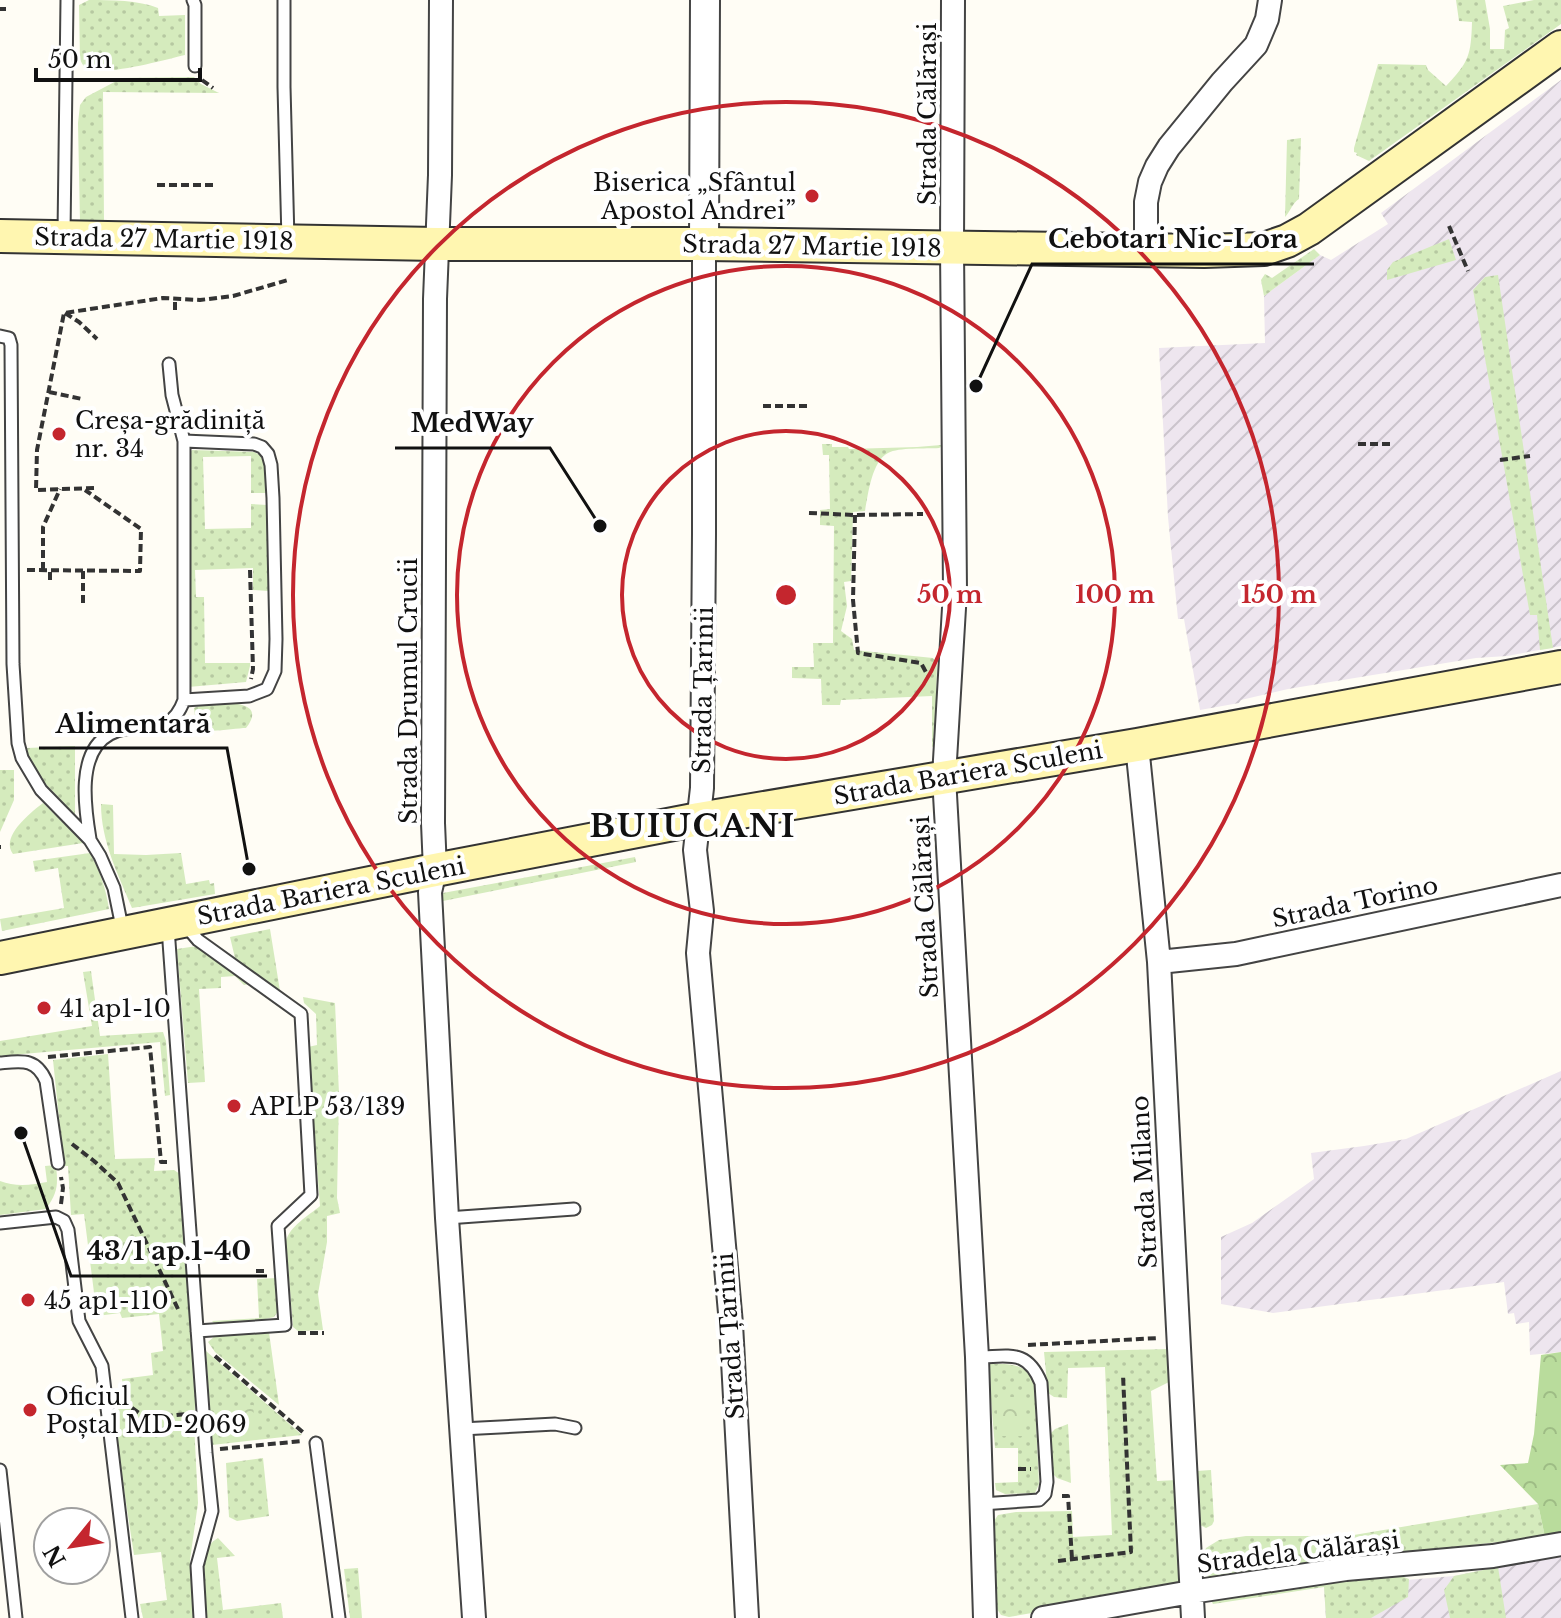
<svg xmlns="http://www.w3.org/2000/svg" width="1561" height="1618" viewBox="0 0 1561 1618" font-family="'Libre Baskerville',serif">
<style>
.industrial{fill:url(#industrial-furrows)}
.grass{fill:url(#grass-dots)}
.forest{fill:url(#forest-crowns)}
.park{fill:url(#park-crowns)}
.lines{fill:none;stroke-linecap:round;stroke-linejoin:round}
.service-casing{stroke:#444;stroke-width:15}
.minor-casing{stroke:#444;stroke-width:26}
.tertiary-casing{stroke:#444;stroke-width:32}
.secondary-casing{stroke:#333;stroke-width:36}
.path{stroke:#333;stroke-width:4;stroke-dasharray:8 4;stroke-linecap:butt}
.service{stroke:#fff;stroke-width:11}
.minor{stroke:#fff;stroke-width:22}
.tertiary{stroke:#fff;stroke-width:28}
.secondary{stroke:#fff6b0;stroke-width:32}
.ring{fill:none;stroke:#c4262e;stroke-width:4}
.poi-dot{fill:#c4262e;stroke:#fff;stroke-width:3}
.labels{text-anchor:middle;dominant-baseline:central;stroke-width:8;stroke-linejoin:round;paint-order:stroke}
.street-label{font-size:24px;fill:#111;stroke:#fff}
.poi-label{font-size:24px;fill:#111;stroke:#fff;text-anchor:start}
.district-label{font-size:32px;font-weight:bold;letter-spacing:2px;fill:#111;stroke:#fff}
.centre{fill:#c4262e;stroke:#fff;stroke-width:4}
.ring-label{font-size:24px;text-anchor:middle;font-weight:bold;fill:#c4262e;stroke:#fff;stroke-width:8;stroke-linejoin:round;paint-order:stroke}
.leader{fill:none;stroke:#111;stroke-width:3}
.callout-dot{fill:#111;stroke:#fff;stroke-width:3}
.callout-label{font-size:26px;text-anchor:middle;font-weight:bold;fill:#111;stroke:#fff;stroke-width:8;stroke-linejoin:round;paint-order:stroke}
</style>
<defs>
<pattern id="industrial-furrows" width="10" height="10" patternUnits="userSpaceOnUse" patternTransform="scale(2)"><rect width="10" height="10" fill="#eee6ef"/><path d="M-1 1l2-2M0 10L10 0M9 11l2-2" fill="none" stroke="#cbc4cc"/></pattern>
<pattern id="grass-dots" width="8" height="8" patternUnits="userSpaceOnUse" patternTransform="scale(2)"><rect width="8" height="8" fill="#d5ebbd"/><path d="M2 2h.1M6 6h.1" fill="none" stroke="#b6c8a1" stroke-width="1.8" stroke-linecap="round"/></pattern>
<pattern id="forest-crowns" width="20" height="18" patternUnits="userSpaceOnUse" patternTransform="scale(2)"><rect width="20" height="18" fill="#b9dc9c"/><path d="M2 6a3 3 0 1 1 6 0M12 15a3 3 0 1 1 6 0" fill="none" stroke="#9ebc85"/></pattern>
<pattern id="park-crowns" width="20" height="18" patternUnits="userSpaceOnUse" patternTransform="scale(2)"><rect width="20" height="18" fill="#d5ebbd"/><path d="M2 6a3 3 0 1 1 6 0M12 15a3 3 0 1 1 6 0" fill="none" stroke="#b6c8a1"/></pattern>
</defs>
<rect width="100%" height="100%" fill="#fffdf5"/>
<path class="industrial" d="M1561 80V646L1507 656 1476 658 1288 689 1241 700 1239 703 1200 710 1184 619H1178L1168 517 1159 348 1265 343 1264 296 1320 255 1331 260 1388 224 1381 213Z
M1561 1071V1352L1530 1355 1529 1322 1516 1324 1514 1313 1508 1314 1504 1282 1273 1313 1221 1304V1237L1252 1223 1314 1179 1311 1153 1364 1146 1406 1139Z
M1561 1555V1618H1326L1324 1587 1454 1576Z"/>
<path class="grass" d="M89 0C112 0 138 0 158 8L159 16 185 15V55C164 60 107 76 88 69 83 66 82 64 80 59L79 5Z
M1456 0H1485L1490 29V49H1504L1505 30 1509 28 1503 6 1534 0H1561V24L1369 161 1356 155 1357 153 1354 152V148L1378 64 1426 65 1428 70 1446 86C1469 62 1471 55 1472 22L1459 21Z
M194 77 201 84 219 93 103 92 104 222H80L78 123 80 105 86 97 122 78Z
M1301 138 1299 199C1293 202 1290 212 1285 217L1287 140Z
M1449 239 1456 260 1387 280V270L1393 262Z
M1314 249 1320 255 1264 296 1261 280 1265 274 1272 278Z
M1498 275 1553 648 1540 650 1537 615H1530L1473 290 1485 277Z
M943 442V446L939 448C926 449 899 447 888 453 872 461 868 494 865 511L853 512 851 581 844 582 847 606 841 631 852 639 854 650 933 658 937 663 935 745 932 747V696L841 700 840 705H822L821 679 792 678V667H814L813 643H833L834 526 820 525V510L830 509 829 455H823L822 444H832V447H848L849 449 917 447 941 445Z
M192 450 254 452 260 455 266 467V493H251V456L203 457 205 529 251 528V504L267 505 270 547 268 591 253 590V568L195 570 196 597H204L205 663H250V666L246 682 188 687V455Z
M214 703C229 703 267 701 246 728 236 728 206 734 199 728 195 724 195 714 194 708L198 706Z
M75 746V815L39 777 28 761 27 748Z
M0 770H14V800L0 832Z
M43 803 83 843 13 854C0 837 30 813 43 803Z
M101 804 113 805 114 854 146 855 181 853 186 884 209 880 210 884 214 883 215 894 132 908C118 874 101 841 101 804Z
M90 853C100 871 106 889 109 909L2 931 0 919 64 908 58 868 35 872 33 861Z
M635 857 636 862 443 901 441 898 443 893Z
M270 929 280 991 235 958 230 937Z
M197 946 249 984 244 985 235 976 221 977V988L199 989 205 1082 188 1083 177 949Z
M91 971 100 1036 163 1032 166 1041 170 1095 165 1096 160 1042 0 1056V1041L92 1026 83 972Z
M303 997 335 1003 339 1094 337 1198 340 1213 327 1216V1242L318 1294 323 1330 298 1331 293 1327 286 1241C290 1226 308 1216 320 1206L308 1047 317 1045 316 1014 304 1003Z
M108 1054 115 1159 155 1158 154 1171 174 1170 180 1174 187 1277 196 1386 194 1423 198 1503 190 1560 195 1618H143L140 1604 167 1600 161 1552 134 1555 112 1410 125 1408 122 1379 153 1375 151 1353 163 1351 159 1314 122 1318 120 1313 97 1316 84 1214 71 1215 68 1166H64L53 1060Z
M56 1165C58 1185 58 1192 46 1209L0 1215V1181C15 1187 32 1185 47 1182L45 1166Z
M277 1278 279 1310 274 1317 252 1322 214 1323 212 1321 259 1318 257 1279Z
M269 1332 279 1405 215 1352 208 1342 215 1336Z
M1169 1349 1171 1381 1151 1391 1157 1481 1177 1480 1183 1576 1179 1585 1175 1588 1009 1617 1001 1615 993 1603 990 1527 998 1515 1016 1512 1072 1511 1073 1537 1112 1535 1105 1367 1068 1368 1067 1398 1054 1397 1048 1393 1044 1352Z
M206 1351 302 1435 212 1445Z
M988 1364C1009 1364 1020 1362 1034 1379L1039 1484 1035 1493 1005 1494 996 1490 995 1483 1018 1482V1448H995Z
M1068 1424 1071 1483 1057 1478 1053 1474 1050 1434 1055 1429Z
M263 1458 269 1516 237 1521 229 1517 226 1463Z
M1211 1470 1214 1521 1212 1525 1206 1528 1200 1525 1199 1521 1197 1471Z
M1538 1504 1545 1537 1400 1553 1220 1579 1210 1578 1202 1570V1559L1206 1548 1219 1540 1246 1536H1348Z
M218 1538 235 1556 217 1558 223 1610 281 1603 283 1618H206C204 1594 193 1552 218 1538Z
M1498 1567 1506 1618H1450L1444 1590 1454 1576Z
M358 1568 362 1618H350L344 1569Z
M1396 1574 1409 1579 1408 1597 1371 1618H1326L1324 1587 1213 1604 1211 1600 1316 1583Z"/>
<path class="forest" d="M1561 1352V1534L1545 1537 1538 1504 1500 1465 1528 1463 1534 1434 1541 1355Z"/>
<path class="park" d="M997 1397H1023V1436H997Z
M253 1405 256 1438 226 1440 223 1408Z"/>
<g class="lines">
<g class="service-casing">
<path id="service" d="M193 0 195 5V66
M284 0V87L288 240
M64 233 67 0
M0 336 9 338 11 345 13 664 18 743 22 758 41 790 90 840 100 856 114 888 123 932
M184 700 249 696 267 689 275 671 276 639 273 498 271 465 268 454 262 447 254 444 184 441
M90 839C85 809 76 752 110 734 138 719 169 742 184 700V441L172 395 169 364
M186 926 198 940 301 1014 311 1195 278 1226 285 1325 197 1331
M168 928 206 1453 212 1511 197 1566 200 1618
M0 1063C22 1061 36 1058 46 1081L58 1163
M447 1218 574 1209
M0 1223 56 1217 64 1221 68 1230 79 1321 102 1366 132 1618
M977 1357C1008 1357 1027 1348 1041 1383L1047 1482 1045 1494 1039 1500 981 1504
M461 1429 555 1424 575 1428
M316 1443 339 1618
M0 1470 16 1618"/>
</g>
<g class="minor-casing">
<path id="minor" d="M441 0 440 175 435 299 433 823 435 870 430 892 447 1218 474 1618
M953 0 952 248 955 591 944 777 977 1357 985 1618
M704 244V534L702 788 695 850 702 911 698 953 731 1324 747 1618
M1146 249V202L1150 182 1157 166 1169 147 1222 82 1256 45 1267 19 1270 0
M1137 745 1159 962 1193 1618
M1159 962 1236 954 1561 885
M1043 1618 1191 1592 1346 1569 1493 1556 1561 1544"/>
</g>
<g class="tertiary-casing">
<path id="tertiary" d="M704 244 705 0"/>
</g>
<g class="secondary-casing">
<path id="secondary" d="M0 236 437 244H704L1204 251 1264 249 1287 241 1309 229 1561 47
M0 958 435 870 699 819 1137 745 1561 667"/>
</g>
<path class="path" d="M0 9H6
M202 80 213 88
M157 185H216
M1449 226 1468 271
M175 310V298
M65 313 79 322 97 339
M49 392 82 399
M763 406H808
M1358 444H1392
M1500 460 1530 456
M94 488 36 490 37 450 64 313 163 298 200 300 233 296 288 280
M809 513 855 515 923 514
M855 515 853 600 858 653 921 663 928 676
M27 570 140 571 141 529 85 490
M43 570V527L60 489
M250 570 253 669 251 679
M83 571V605
M50 580V571
M0 847H1
M48 1057 150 1047 161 1162H170
M72 1144 94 1161 118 1183 178 1309
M61 1204 63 1188 61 1177
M256 1271H267
M298 1333H324
M1028 1345 1159 1338
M215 1356 305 1434
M121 1406 128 1405 146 1418 188 1414
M220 1449 302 1441
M1018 1469H1031
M1062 1496H1068L1072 1559
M1058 1561 1131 1552 1123 1375"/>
<use href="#service" class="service"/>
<use href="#minor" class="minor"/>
<use href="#tertiary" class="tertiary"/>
<use href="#secondary" class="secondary"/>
</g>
<g class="ring">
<circle cx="786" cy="595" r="164"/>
<circle cx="786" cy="595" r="329"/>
<circle cx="786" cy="595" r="493"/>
</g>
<g class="poi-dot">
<circle cx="812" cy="196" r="8"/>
<circle cx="59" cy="434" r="8"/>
<circle cx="44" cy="1008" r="8"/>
<circle cx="234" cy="1106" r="8"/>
<circle cx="28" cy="1300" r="8"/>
<circle cx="30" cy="1410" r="8"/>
</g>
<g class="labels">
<g class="street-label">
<text transform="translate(927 114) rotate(-90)">Strada Călărași</text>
<text transform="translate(164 239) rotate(1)">Strada 27 Martie 1918</text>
<text transform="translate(812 246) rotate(1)">Strada 27 Martie 1918</text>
<text transform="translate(703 690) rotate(-89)">Strada Țarinii</text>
<text transform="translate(408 691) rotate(-90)">Strada Drumul Crucii</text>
<text transform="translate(968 773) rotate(-10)">Strada Bariera Sculeni</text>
<text transform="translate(331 891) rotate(-11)">Strada Bariera Sculeni</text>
<text transform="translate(1355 902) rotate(-12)">Strada Torino</text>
<text transform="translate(925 907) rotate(-93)">Strada Călărași</text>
<text transform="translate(1144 1182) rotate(-93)">Strada Milano</text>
<text transform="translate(730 1336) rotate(-94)">Strada Țarinii</text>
<text transform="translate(1298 1552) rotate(-7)">Stradela Călărași</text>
</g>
<g class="poi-label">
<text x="796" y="182" text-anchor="end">Biserica „Sfântul<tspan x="796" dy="28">Apostol Andrei”</tspan></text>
<text x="75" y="420">Creșa-grădiniță<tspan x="75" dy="28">nr. 34</tspan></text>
<text x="60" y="1008">41 ap1-10</text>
<text x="250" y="1106">APLP 53/139</text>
<text x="44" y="1300">45 ap1-110</text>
<text x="46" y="1396">Oficiul<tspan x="46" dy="28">Poștal MD-2069</tspan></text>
</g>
<g class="district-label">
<text x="693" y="826">BUIUCANI</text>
</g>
</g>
<circle cx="786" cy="595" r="12" class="centre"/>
<g class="ring-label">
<text x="950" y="603">50 m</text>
<text x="1115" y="603">100 m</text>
<text x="1279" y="603">150 m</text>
</g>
<path class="leader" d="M976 386L1032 264H1314M600 526L550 448H395M249 869L227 748H39M21 1133L71 1276H267"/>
<g class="callout-dot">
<circle cx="976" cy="386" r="8"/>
<circle cx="600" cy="526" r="8"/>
<circle cx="249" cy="869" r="8"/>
<circle cx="21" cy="1133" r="8"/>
</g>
<g class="callout-label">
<text x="1173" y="248">Cebotari Nic-Lora</text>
<text x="472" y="432">MedWay</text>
<text x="133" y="733">Alimentară</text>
<text x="169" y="1260">43/1 ap.1-40</text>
</g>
<g transform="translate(72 1546) rotate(240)"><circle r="38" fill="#ffffff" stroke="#a0a0a0" stroke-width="2"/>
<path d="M0-6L14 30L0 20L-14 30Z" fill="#c4262e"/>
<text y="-12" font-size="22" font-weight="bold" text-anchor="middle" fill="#111111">N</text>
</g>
<path d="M36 68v12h164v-12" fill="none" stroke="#111111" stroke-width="4"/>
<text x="48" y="68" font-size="24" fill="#111111" stroke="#ffffff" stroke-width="6" paint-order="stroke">50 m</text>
</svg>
